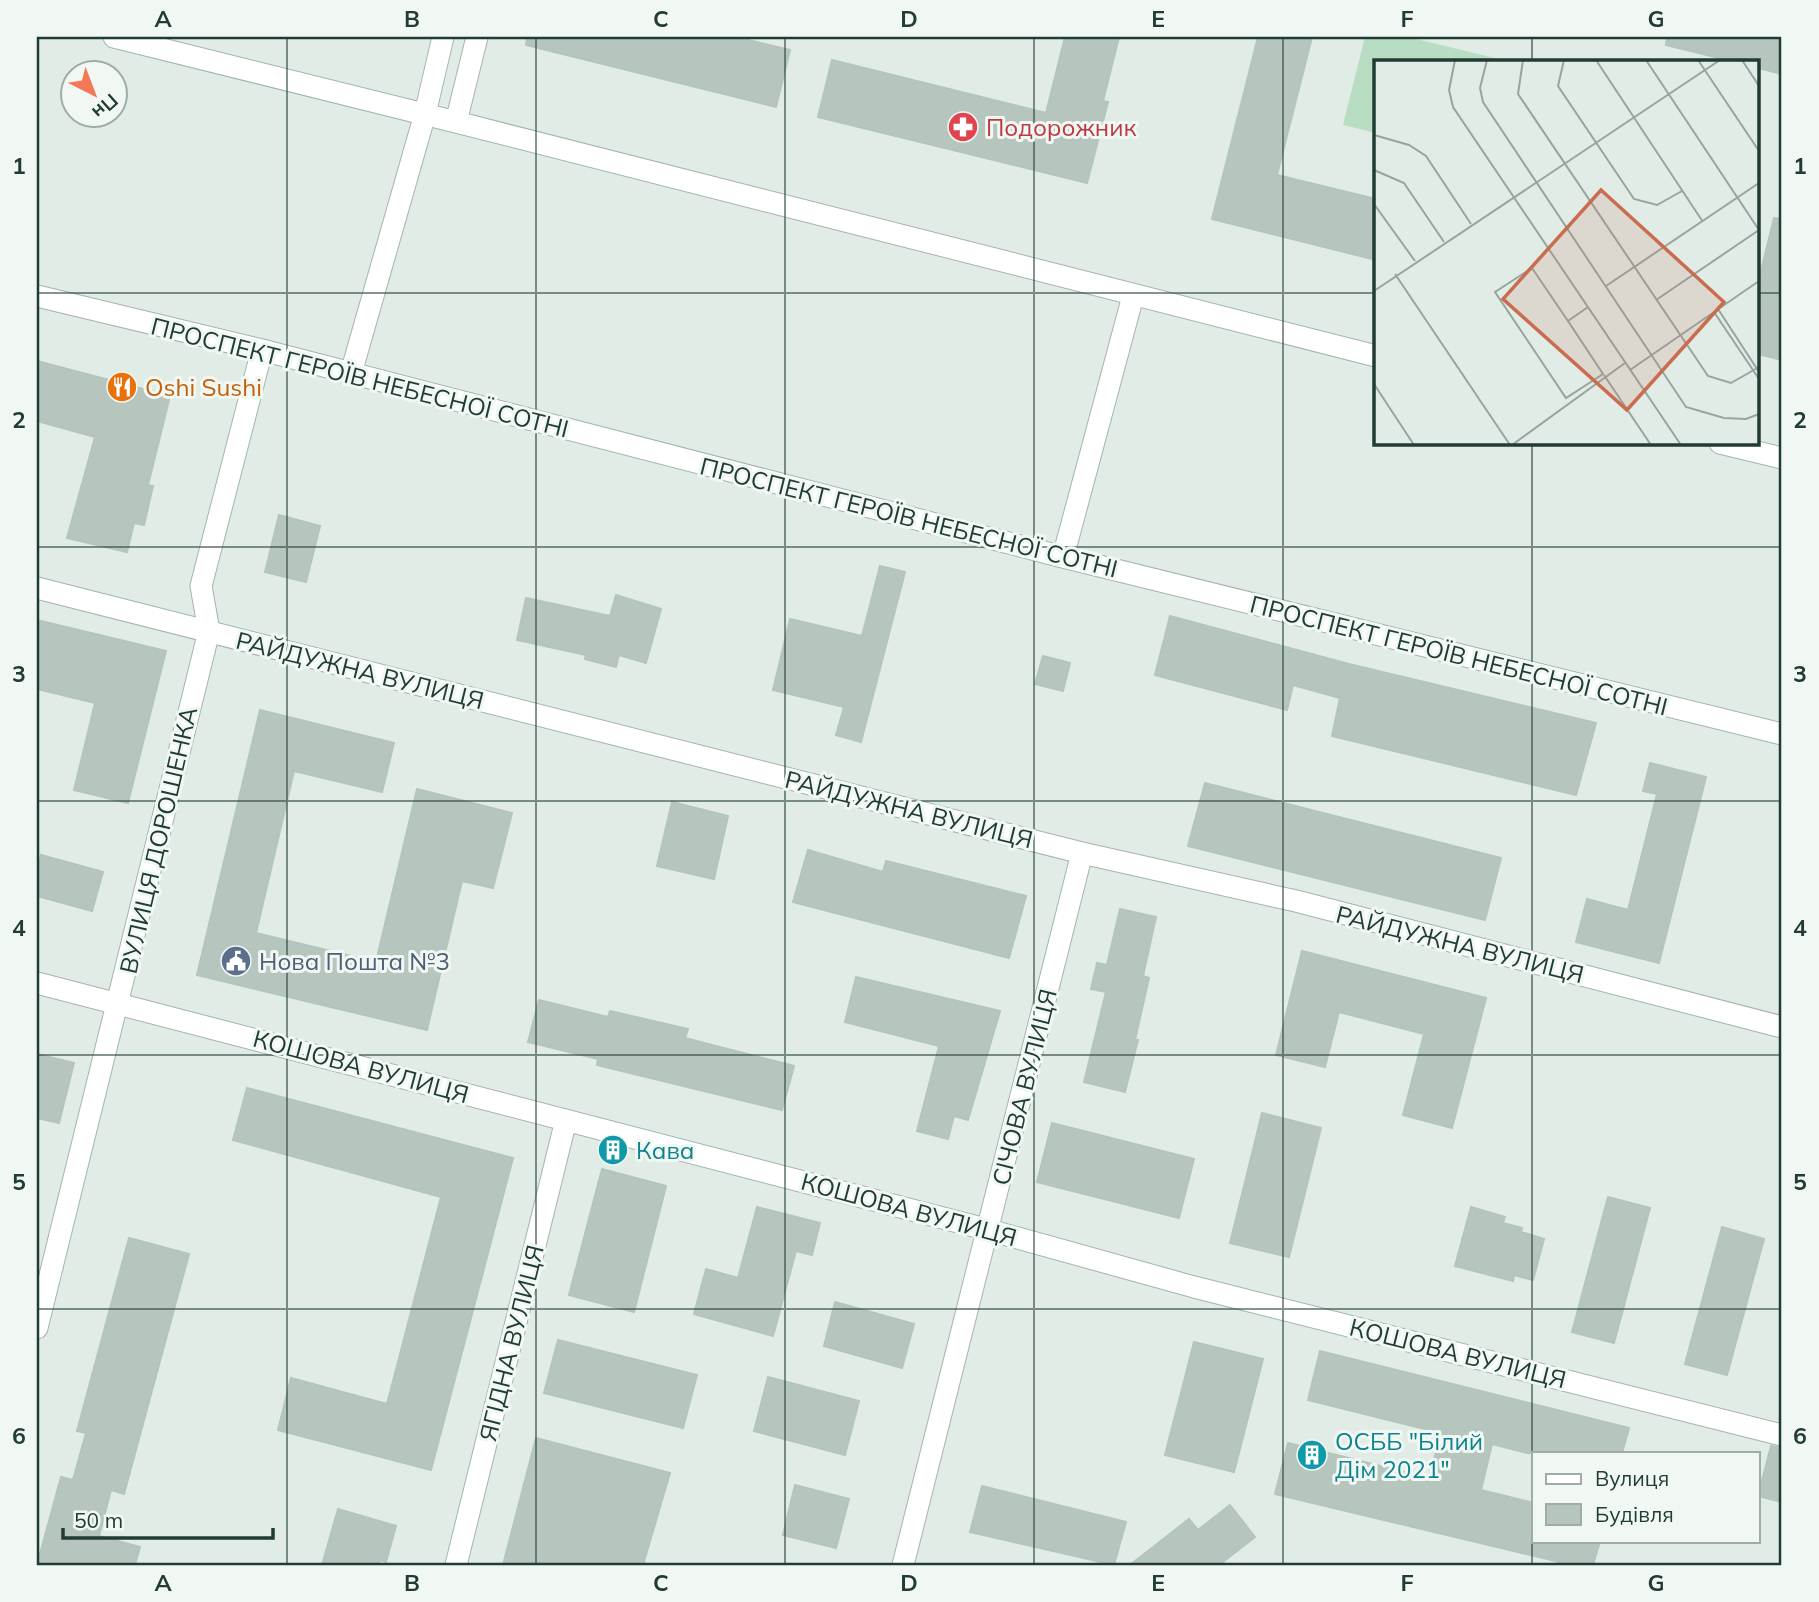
<svg xmlns="http://www.w3.org/2000/svg" width="1819" height="1602" viewBox="0 0 1819 1602" font-family="Mulish,sans-serif">
<style>
.green{fill:#b9ddc2}
.building{fill:#b6c6bf;stroke:#b3c5bd;stroke-width:2}
.lines{fill:none;stroke-linecap:round;stroke-linejoin:round}
.minor-casing{stroke:#a4b4ad;stroke-width:23}
.minor{stroke:#fff;stroke-width:21}
.grid{fill:none;stroke:#213c34;stroke-width:2;stroke-opacity:0.55}
.labels{text-anchor:middle;dominant-baseline:central;stroke-width:6;stroke-linejoin:round;paint-order:stroke}
.health-label{font-size:24px;fill:#be3a42;stroke:#f1f8f4;text-anchor:start}
.street-label{font-size:24px;fill:#213c34;stroke:#f1f8f4}
.food-label{font-size:24px;fill:#c56008;stroke:#f1f8f4;text-anchor:start}
.service-label{font-size:24px;fill:#4e5e75;stroke:#f1f8f4;text-anchor:start}
.culture-label{font-size:24px;fill:#0d838f;stroke:#f1f8f4;text-anchor:start}
.inset-road{fill:none;stroke:#94a69f;stroke-width:2}
.view{fill:#ca6c4f;fill-opacity:0.15;stroke:#ca6c4f;stroke-width:3.5}
.inset-edge{fill:none;stroke:#213c34;stroke-width:3.5}
.neatline{fill:none;stroke:#213c34;stroke-width:2.5}
.grid-label{font-size:23px;text-anchor:middle;font-weight:bold;fill:#213c34}
</style>
<rect width="100%" height="100%" fill="#e1ece6"/>
<path class="green" d="M1365 37H1408L1507 61H1376V133L1343 125Z"/>
<path class="building" d="M527 37H736L790 50 776 107 526 45Z
M1065 37H1119L1103 101 1108 102 1087 183 818 117 832 60 1046 113Z
M1258 37H1312L1277 175 1376 199V260L1212 219Z
M1667 37H1782V74L1758 68V61H1731L1666 45Z
M1774 218 1782 219V360L1758 354V283Z
M37 361 170 396 148 485 153 486 144 525 134 523 127 552 67 538 95 437 37 421Z
M279 515 320 526 306 582 265 572Z
M880 566 905 572 861 742 836 735 844 707 773 690 790 619 862 636Z
M616 595 661 609 646 663 619 655 616 667 585 659 586 655 517 640 526 598 610 616Z
M1170 616 1349 664 1596 723 1576 795 1332 736 1340 698 1293 685 1287 710 1155 675Z
M37 620 166 651 128 803 74 790 95 703 37 689Z
M1043 656 1070 663 1063 691 1035 684Z
M260 710 394 743 382 792 294 771 256 933 376 962 417 789 512 813 493 888 462 881 427 1030 197 975Z
M1650 763 1706 777 1659 963 1576 942 1587 899 1628 910 1657 794 1643 791Z
M1205 783 1501 858 1485 920 1188 846Z
M672 802 728 816 714 879 657 866Z
M808 850 883 872 886 861 1026 896 1009 958 793 902Z
M41 855 103 872 92 911 37 896V871Z
M1120 909 1156 917 1143 976 1149 978 1135 1040H1138L1125 1092 1084 1082 1106 992 1091 989 1097 963 1107 965Z
M1302 951 1486 998 1452 1128 1403 1115 1424 1034 1339 1012 1325 1067 1276 1055Z
M856 977 1000 1011 968 1120 954 1116 948 1139 917 1131 939 1046 845 1022Z
M539 1000 608 1017 610 1011 688 1029 685 1038 794 1066 782 1110 597 1065 598 1059 528 1042Z
M37 1054 74 1063 59 1123 37 1118Z
M247 1088 513 1158 431 1470 278 1430 291 1378 387 1404 441 1197 233 1140Z
M1262 1113 1321 1128 1289 1257 1230 1243Z
M1052 1123 1194 1159 1179 1218 1037 1182Z
M602 1169 666 1186 634 1312 569 1295Z
M1608 1197 1650 1208 1614 1343 1572 1332Z
M757 1207 820 1223 812 1255 796 1251 773 1336 694 1314 706 1269 738 1278Z
M1471 1207 1505 1217 1503 1223 1522 1228 1521 1232 1544 1239 1533 1280 1514 1275 1513 1281 1455 1266Z
M1722 1227 1764 1239 1727 1375 1685 1364Z
M129 1238 189 1254 124 1494 111 1490 99 1536 140 1547 135 1565H37L61 1477 73 1480 86 1433 77 1431Z
M835 1302 914 1324 902 1368 824 1346Z
M558 1340 697 1375 683 1428 544 1393Z
M1194 1342 1263 1359 1234 1472 1165 1455Z
M1320 1351 1629 1428 1622 1453H1527L1492 1444 1481 1490 1534 1503V1541H1600L1593 1565H1572L1275 1494 1288 1443 1429 1478 1441 1433 1308 1400Z
M768 1377 859 1401 845 1455 754 1431Z
M536 1438 670 1473 643 1565H503Z
M1771 1446 1782 1448V1502L1758 1496Z
M795 1485 849 1499 836 1548 783 1535Z
M982 1486 1126 1522 1114 1565 970 1532Z
M1230 1505 1255 1537 1219 1565H1130L1189 1519 1198 1530Z
M338 1509 396 1526 386 1562 380 1560 378 1565H322Z"/>
<g class="lines">
<g class="minor-casing">
<path id="minor" d="M114 37 456 122
M477 37 456 122 1376 356
M37 296 262 350 1063 557 1782 734
M351 373 425 114 443 37
M1720 443 1782 458
M1063 557 1133 296
M37 588 1082 853 1296 901 1782 1027
M37 983 989 1230 1194 1287 1782 1435
M37 1328 209 631 201 586 262 350
M456 1565 566 1120
M903 1565 1082 853"/>
</g>
<use href="#minor" class="minor"/>
</g>
<path class="grid" d="M287 37V1565M536 37V1565M785 37V1565M1034 37V1565M1283 37V1565M1532 37V61M37 293H1376M1758 293H1782M1532 443V1565M37 547H1782M37 801H1782M37 1055H1782M37 1309H1782"/>
<defs>
<g id="pharmacy-disc" transform="scale(1.575)"><circle r="9.5" fill="#e0444e" stroke="#f1f8f4"/><path d="M-2-6h4v4h4v4h-4v4h-4v-4h-4v-4h4Z" fill="#fff"/></g>
<g id="restaurant-disc" transform="scale(1.575)"><circle r="9.5" fill="#e8710a" stroke="#f1f8f4"/><path d="M-5-6h1v4h1v-4h1v4h1v-4h1v5L-1.5 .5V6h-2V.5L-5-1ZM5-6V6H3V1.5H1.5Q1.5-4 5-6Z" fill="#fff"/></g>
<g id="civic-disc" transform="scale(1.575)"><circle r="9.5" fill="#5c6f8a" stroke="#f1f8f4"/><path d="M-.6-6.5H3V-4.5H.6V-3L4-1V1h2V6H-6V1h2V-1L-.6-3ZM-1.2 2.5V6h2.4V2.5Z" fill="#fff"/></g>
<g id="building-disc" transform="scale(1.575)"><circle r="9.5" fill="#0f9aa8" stroke="#f1f8f4"/><path d="M-4-6H4V6H1V3H-1V6H-4ZM-2.5-4.3h1.7v1.8h-1.7ZM.8-4.3h1.7v1.8H.8ZM-2.5-1h1.7V.8h-1.7ZM.8-1h1.7V.8H.8Z" fill="#fff"/></g>
</defs>
<g fill-rule="evenodd">
<use href="#pharmacy-disc" x="963" y="127"/>
<use href="#restaurant-disc" x="122" y="387"/>
<use href="#civic-disc" x="236" y="961"/>
<use href="#building-disc" x="613" y="1150"/>
<use href="#building-disc" x="1312" y="1455"/>
</g>
<g class="labels">
<g class="health-label">
<text x="986" y="127">Подорожник</text>
</g>
<g class="street-label">
<text transform="translate(360 377) rotate(14)">ПРОСПЕКТ ГЕРОЇВ НЕБЕСНОЇ СОТНІ</text>
<text transform="translate(909 517) rotate(14)">ПРОСПЕКТ ГЕРОЇВ НЕБЕСНОЇ СОТНІ</text>
<text transform="translate(1459 655) rotate(14)">ПРОСПЕКТ ГЕРОЇВ НЕБЕСНОЇ СОТНІ</text>
<text transform="translate(360 670) rotate(14)">РАЙДУЖНА ВУЛИЦЯ</text>
<text transform="translate(909 809) rotate(14)">РАЙДУЖНА ВУЛИЦЯ</text>
<text transform="translate(158 840) rotate(-77)">ВУЛИЦЯ ДОРОШЕНКА</text>
<text transform="translate(1460 944) rotate(14)">РАЙДУЖНА ВУЛИЦЯ</text>
<text transform="translate(361 1066) rotate(15)">КОШОВА ВУЛИЦЯ</text>
<text transform="translate(1024 1087) rotate(-76)">СІЧОВА ВУЛИЦЯ</text>
<text transform="translate(909 1209) rotate(15)">КОШОВА ВУЛИЦЯ</text>
<text transform="translate(511 1343) rotate(-76)">ЯГІДНА ВУЛИЦЯ</text>
<text transform="translate(1458 1353) rotate(14)">КОШОВА ВУЛИЦЯ</text>
</g>
<g class="food-label">
<text x="145" y="387">Oshi Sushi</text>
</g>
<g class="service-label">
<text x="259" y="961">Нова Пошта №3</text>
</g>
<g class="culture-label">
<text x="636" y="1150">Кава</text>
<text x="1335" y="1441">ОСББ "Білий<tspan x="1335" dy="28">Дім 2021"</tspan></text>
</g>
</g>
<g transform="translate(1374 60)">
<rect width="385" height="385" fill="#e1ece6"/>
<path class="inset-road" d="M81 0 75 30 79 47 307 385M113 0 106 28 109 42 312 347 350 358 372 359 385 354M149 0 144 34 334 316 357 323 385 307M190 0 184 26 260 139 283 145 308 131M222 0 329 162M272 0 385 170M324 0 385 91M368 0 385 26M0 75 35 85 52 96 97 164M0 110 30 123 70 182M0 144 41 201M21 214 136 385M232 226 385 123M0 231 346 0M282 240 385 170M344 249 385 312M340 252 385 319M194 261 158 208 121 232 192 338 229 314 194 261 214 247M256 310 385 221M230 315 277 385M0 324 40 385M138 385 251 303"/>
<path class="view" d="M227 130 350 242 253 350 129 239Z"/>
<rect width="385" height="385" class="inset-edge"/>
</g>
<rect width="1819" height="1602" fill="none" stroke="#f1f8f4" stroke-width="77"/>
<rect x="1532" y="1452" width="228" height="91" fill="#f1f8f4" stroke="#9eada7" stroke-width="2"/>
<rect x="1546" y="1474" width="35" height="10" fill="#ffffff" stroke="#9eada7" stroke-width="2"/>
<text x="1595" y="1486" font-size="21" fill="#213c34">Вулиця</text>
<rect x="1546" y="1504" width="35" height="21" fill="#b6c6bf" stroke="#9eada7" stroke-width="2"/>
<text x="1595" y="1522" font-size="21" fill="#213c34">Будівля</text>
<g transform="translate(94 94) rotate(138)"><circle r="33" fill="#f1f8f4" stroke="#9eada7" stroke-width="2"/>
<path d="M0-5L12 26L0 18L-12 26Z" fill="#f47856"/>
<text y="-10" font-size="19" font-weight="bold" text-anchor="middle" fill="#213c34">Пн</text>
</g>
<path d="M63 1528v10h210v-10" fill="none" stroke="#213c34" stroke-width="3.5"/>
<text x="74" y="1528" font-size="21" fill="#213c34" stroke="#f1f8f4" stroke-width="5" paint-order="stroke">50 m</text>
<rect x="38" y="38" width="1742" height="1526" class="neatline"/>
<g class="grid-label">
<text x="163" y="27">A</text>
<text x="412" y="27">B</text>
<text x="661" y="27">C</text>
<text x="909" y="27">D</text>
<text x="1158" y="27">E</text>
<text x="1407" y="27">F</text>
<text x="1656" y="27">G</text>
<text x="19" y="174">1</text>
<text x="1800" y="174">1</text>
<text x="19" y="428">2</text>
<text x="1800" y="428">2</text>
<text x="19" y="682">3</text>
<text x="1800" y="682">3</text>
<text x="19" y="936">4</text>
<text x="1800" y="936">4</text>
<text x="19" y="1190">5</text>
<text x="1800" y="1190">5</text>
<text x="19" y="1444">6</text>
<text x="1800" y="1444">6</text>
<text x="163" y="1591">A</text>
<text x="412" y="1591">B</text>
<text x="661" y="1591">C</text>
<text x="909" y="1591">D</text>
<text x="1158" y="1591">E</text>
<text x="1407" y="1591">F</text>
<text x="1656" y="1591">G</text>
</g>
</svg>
